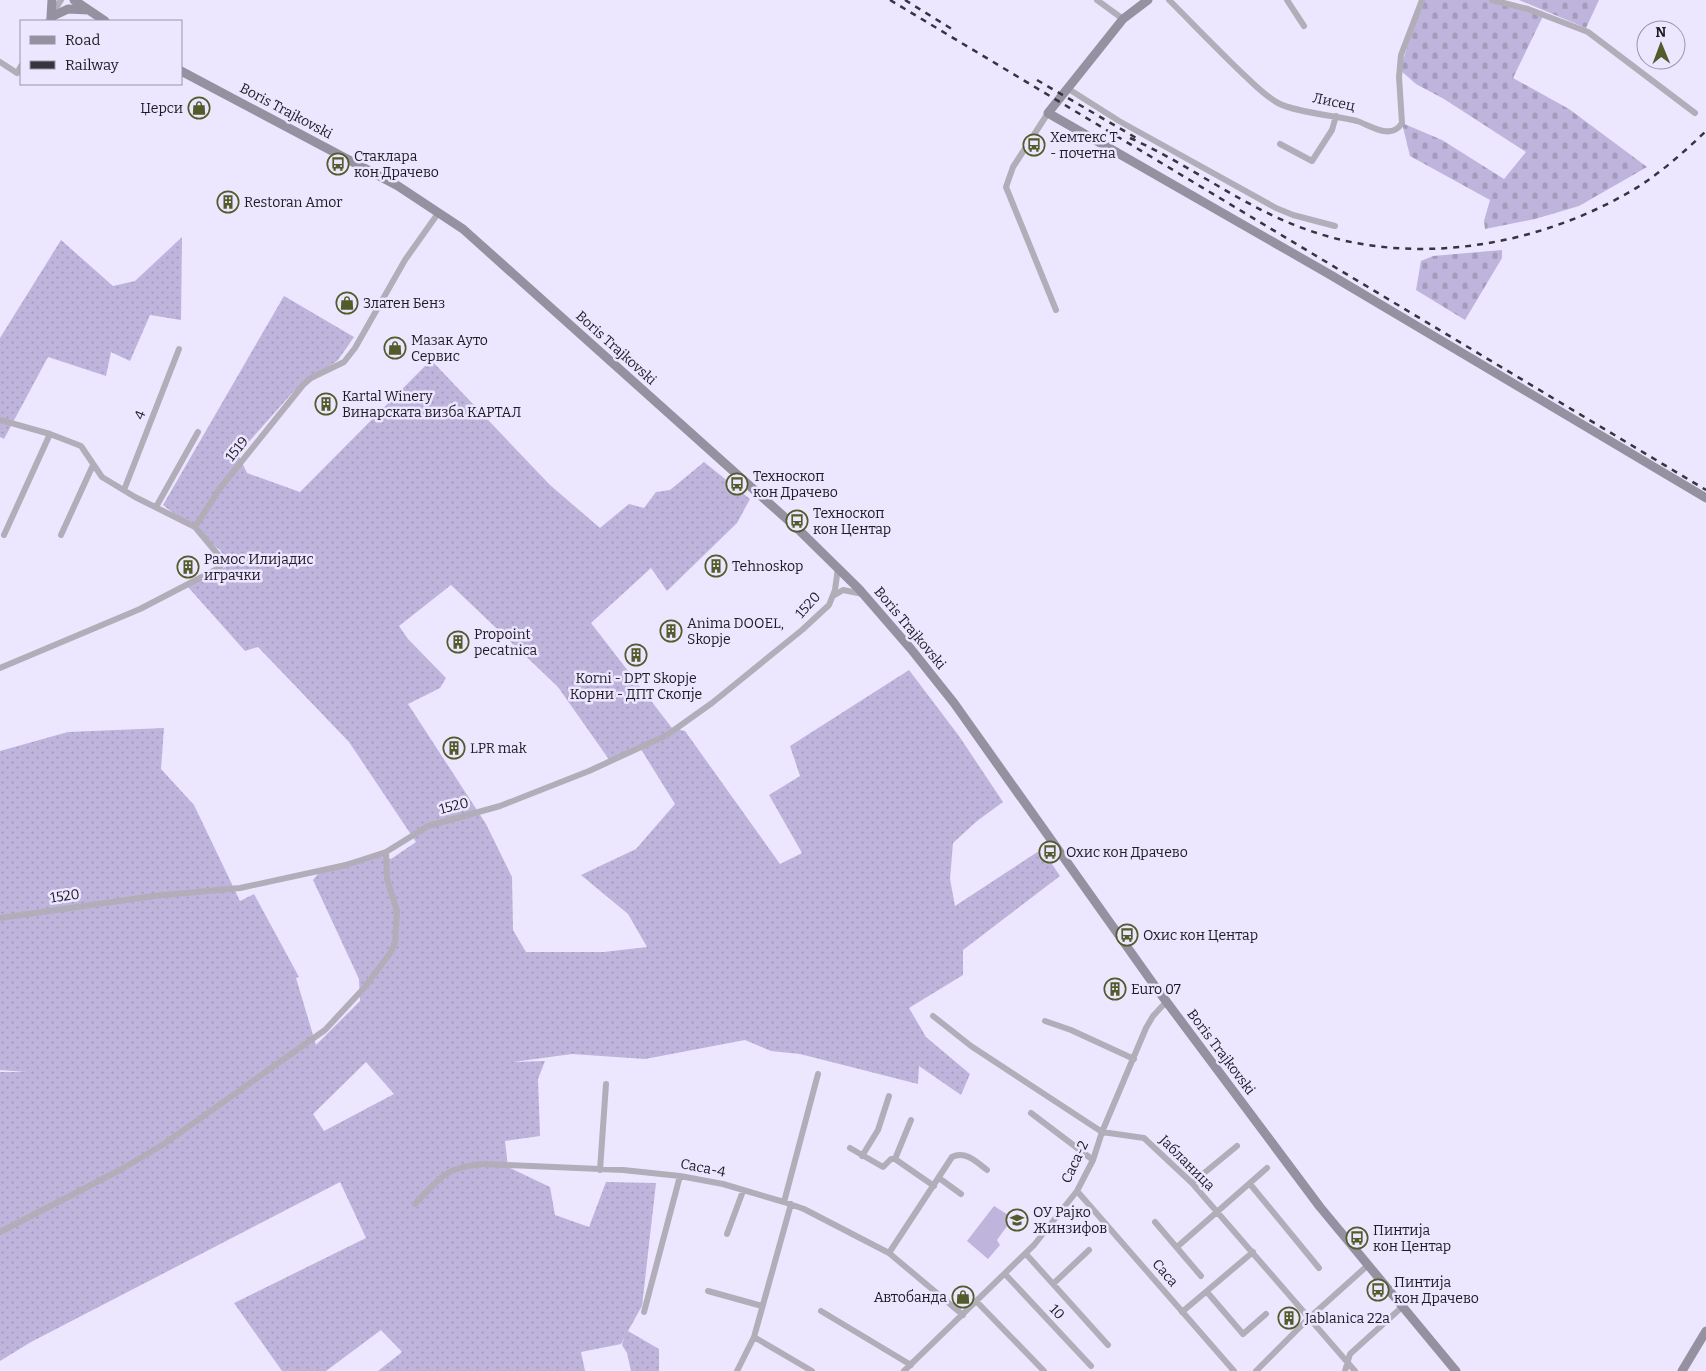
<svg xmlns="http://www.w3.org/2000/svg" width="1706" height="1371" viewBox="0 0 1706 1371" font-family="Bitter,serif">
<style>
.grass{fill:url(#grass-dots);fill-rule:evenodd}
.cemetery{fill:url(#cemetery-stones)}
.pitch{fill:#bfb4db}
.lines{fill:none;stroke-linecap:round;stroke-linejoin:round}
.street{stroke:#b1aeb9;stroke-width:6}
.secondary{stroke:#9591a0;stroke-width:9}
.rail{stroke:#37343e;stroke-width:2.5;stroke-dasharray:6 6;stroke-linecap:butt}
.labels{text-anchor:middle;dominant-baseline:central;stroke-width:5;stroke-linejoin:round;paint-order:stroke}
.street-label{font-size:14px;fill:#1e1b24;stroke:#ede6ff}
.poi-label{font-size:14px;fill:#1e1b24;stroke:#ede6ff;text-anchor:start}
</style>
<defs>
<pattern id="grass-dots" width="8" height="8" patternUnits="userSpaceOnUse" patternTransform="scale(1.25)"><rect width="8" height="8" fill="#bfb4db"/><path d="M2 2h.1M6 6h.1" fill="none" stroke="#a49abc" stroke-width="1.8" stroke-linecap="round"/></pattern>
<pattern id="cemetery-stones" width="16" height="16" patternUnits="userSpaceOnUse" patternTransform="scale(1.25)"><rect width="16" height="16" fill="#bfb4db"/><path d="M2 7V4a2 2 0 0 1 4 0v3zM10 15v-3a2 2 0 0 1 4 0v3z" fill="#a49abc"/></pattern>
</defs>
<rect width="100%" height="100%" fill="#ede6ff"/>
<path class="grass" d="M182 237 181 320 150 315 130 361 111 352 106 376 48 357 4 439 0 437V338L61 240 113 286 135 281Z
M284 296 354 337 338 360 293 392 238 454 247 473 300 492 431 360 550 485 600 528 629 504 644 508 656 492 670 490 704 462 750 499 737 523 667 591 651 568 591 623 672 728 685 731 780 864 802 853 769 795 800 776 790 746 909 670 959 736 1003 802 977 821 953 843 950 879 955 906 1042 849 1060 876 963 950V975L909 1008 926 1037 970 1074 961 1095 919 1066 918 1084 800 1054 771 1051 745 1040 645 1059 572 1054 513 1062 545 1061 538 1079 540 1136 505 1141 508 1167 550 1187 555 1215 589 1227 606 1182 656 1183 642 1306 628 1331 659 1349V1371H631L627 1353 622 1345 624 1338 621 1344 581 1352 585 1371H378L402 1352 381 1330 326 1371H282L234 1303 366 1238 340 1182 31 1342 0 1361V1072H26L0 1070V751L68 732 164 728 161 769 194 805 240 901 254 894 299 977 296 978 316 1045 360 1001 359 979 313 880 323 868 379 853 391 859 416 842 349 742 258 647 245 651 188 587 229 565 220 550 163 505ZM451 585 558 687 610 761 639 746 675 804 636 849 581 875 628 914 647 947 604 952H526L513 930 512 877 486 824 408 704 440 688 446 678 408 639 399 626ZM366 1062 394 1094 324 1131 313 1114Z"/>
<path class="cemetery" d="M1422 0H1492L1544 14 1513 78 1569 109 1647 167 1579 206 1535 219 1485 229 1484 221 1490 200 1410 156 1402 123 1442 140 1504 179 1526 152 1444 99 1416 84 1400 70Z
M1519 0H1599L1586 28Z
M1502 250V258L1465 320 1416 290 1421 261 1433 256Z"/>
<path class="pitch" d="M994 1206 1013 1218 997 1240 1000 1245 988 1259 967 1241Z"/>
<g class="lines">
<path class="street" d="M1097 0 1123 19
M1169 0C1194 25 1218 50 1243 74 1254 84 1265 96 1278 103 1294 112 1337 116 1357 121 1370 125 1391 141 1402 123L1399 77 1401 55 1422 0
M1287 0 1304 26
M1492 0 1528 9 1588 32 1695 113
M48 21 61 0
M0 62 17 73 21 66
M1067 88 1119 121 1276 208 1293 215 1335 226
M1048 113 1013 167 1006 187 1056 310
M1280 144 1312 161 1332 130 1336 116
M0 420 50 434 81 446 102 477 135 497 195 527 221 487 303 385 311 378 344 362 355 348 405 260 439 212
M124 490 179 349
M156 507 198 432
M4 535 50 434
M61 535 93 465
M833 596 843 590 863 594
M0 668 140 609 219 568 222 564 220 557 195 527
M0 918 154 896 240 888 346 865 386 852 428 826 500 806 589 771 667 735 712 703 802 630 829 605 835 590 838 568
M933 1016 971 1046 1102 1132 1144 1138 1192 1183 1355 1371
M1045 1021 1071 1030 1134 1059
M1031 1113 1093 1160
M850 1148 883 1167 891 1159H895L934 1186
M862 1156 878 1130 889 1096
M895 1159 911 1120
M600 1170 606 1084
M939 1178 961 1194
M1192 1183 1237 1146
M1250 1184 1319 1268
M1077 1191 1234 1371
M784 1202 818 1074
M415 1204C440 1178 445 1167 483 1164L623 1170 680 1176 723 1184 784 1202 804 1209 889 1253 963 1315
M1155 1222 1201 1276
M0 1232 120 1170 164 1144 325 1030 364 988 391 952 395 943 397 911 387 879 386 852
M727 1234 743 1191
M1177 1247 1267 1168
M889 1253 952 1157C965 1150 977 1162 987 1170
M1026 1254 1108 1345
M1005 1274 1091 1366
M1053 1284 1089 1250
M708 1291 762 1306
M1207 1292 1243 1334 1266 1314
M977 1302 1044 1371
M821 1311 911 1365
M644 1312 680 1176
M1182 1312 1253 1252
M754 1337 791 1204
M737 1371 754 1337 812 1371
M904 1371 1034 1245 1077 1191 1093 1160 1102 1132 1146 1028 1153 1016 1166 1002
M1256 1371 1309 1318 1367 1266
M1345 1371 1350 1354 1402 1307"/>
<path class="secondary" d="M74 0 105 21
M1148 0 1123 19 1048 113 1329 274 1706 498
M51 17 68 9 89 10
M51 17 52 0
M181 71 398 186 463 229 799 530 859 589 911 649 954 703 1157 989 1320 1207 1456 1371
M1682 1371 1706 1331"/>
<path class="rail" d="M890 0 1706 490
M905 0 955 31
M1037 80 1138 139
M1130 138C1191 165 1244 208 1308 230 1411 267 1532 247 1626 194 1655 178 1682 154 1706 131"/>
</g>
<defs>
<g id="shop-ring" transform="scale(1.125)"><circle r="9.5" fill="#ede6ff" stroke="#525b2a" stroke-width="1.5"/><path d="M-5-2.5h2.3a2.7 3.5 0 0 1 5.4 0H5L5.5 6h-11ZM-1.5-2.5h3a1.5 2.3 0 0 0-3 0Z" fill="#525b2a"/></g>
<g id="bus-ring" transform="scale(1.125)"><circle r="9.5" fill="#ede6ff" stroke="#525b2a" stroke-width="1.5"/><path d="M-5-6H5V4H4V6H2V4H-2V6H-4V4H-5ZM-3.5-4V0h7V-4ZM-3.5 1.2v1.5H-2V1.2ZM2 1.2v1.5H3.5V1.2Z" fill="#525b2a"/></g>
<g id="building-ring" transform="scale(1.125)"><circle r="9.5" fill="#ede6ff" stroke="#525b2a" stroke-width="1.5"/><path d="M-4-6H4V6H1V3H-1V6H-4ZM-2.5-4.3h1.7v1.8h-1.7ZM.8-4.3h1.7v1.8H.8ZM-2.5-1h1.7V.8h-1.7ZM.8-1h1.7V.8H.8Z" fill="#525b2a"/></g>
<g id="school-ring" transform="scale(1.125)"><circle r="9.5" fill="#ede6ff" stroke="#525b2a" stroke-width="1.5"/><path d="M0-5L7-2L0 1L-7-2ZM-4 1L0 2.5L4 1V4Q0 6-4 4Z" fill="#525b2a"/></g>
</defs>
<g fill-rule="evenodd">
<use href="#shop-ring" x="199" y="108"/>
<use href="#bus-ring" x="1034" y="145"/>
<use href="#bus-ring" x="338" y="164"/>
<use href="#building-ring" x="228" y="202"/>
<use href="#shop-ring" x="347" y="303"/>
<use href="#shop-ring" x="395" y="348"/>
<use href="#building-ring" x="326" y="404"/>
<use href="#bus-ring" x="737" y="484"/>
<use href="#bus-ring" x="797" y="521"/>
<use href="#building-ring" x="716" y="566"/>
<use href="#building-ring" x="188" y="567"/>
<use href="#building-ring" x="671" y="631"/>
<use href="#building-ring" x="458" y="642"/>
<use href="#building-ring" x="636" y="655"/>
<use href="#building-ring" x="454" y="748"/>
<use href="#bus-ring" x="1050" y="852"/>
<use href="#bus-ring" x="1127" y="935"/>
<use href="#building-ring" x="1115" y="989"/>
<use href="#school-ring" x="1017" y="1220"/>
<use href="#bus-ring" x="1357" y="1238"/>
<use href="#bus-ring" x="1378" y="1290"/>
<use href="#shop-ring" x="963" y="1297"/>
<use href="#building-ring" x="1289" y="1318"/>
</g>
<g class="labels">
<g class="street-label">
<text transform="translate(1334 102) rotate(12)">Лисец</text>
<text transform="translate(286 111) rotate(28)">Boris Trajkovski</text>
<text transform="translate(616 348) rotate(42)">Boris Trajkovski</text>
<text transform="translate(140 415) rotate(-68)">4</text>
<text transform="translate(237 449) rotate(-51)">1519</text>
<text transform="translate(808 605) rotate(-48)">1520</text>
<text transform="translate(910 628) rotate(50)">Boris Trajkovski</text>
<text transform="translate(454 806) rotate(-14)">1520</text>
<text transform="translate(65 896) rotate(-8)">1520</text>
<text transform="translate(1221 1052) rotate(53)">Boris Trajkovski</text>
<text transform="translate(1075 1162) rotate(-65)">Саса-2</text>
<text transform="translate(1187 1163) rotate(45)">Јабланица</text>
<text transform="translate(703 1168) rotate(11)">Саса-4</text>
<text transform="translate(1165 1273) rotate(49)">Саса</text>
<text transform="translate(1057 1312) rotate(47)">10</text>
</g>
<g class="poi-label">
<text x="183" y="108" text-anchor="end">Џерси</text>
<text x="1050" y="137">Хемтекс Т<tspan x="1050" dy="16">- почетна</tspan></text>
<text x="354" y="156">Стаклара<tspan x="354" dy="16">кон Драчево</tspan></text>
<text x="244" y="202">Restoran Amor</text>
<text x="363" y="303">Златен Бенз</text>
<text x="411" y="340">Мазак Ауто<tspan x="411" dy="16">Сервис</tspan></text>
<text x="342" y="396">Kartal Winery<tspan x="342" dy="16">Винарската визба КАРТАЛ</tspan></text>
<text x="753" y="476">Техноскоп<tspan x="753" dy="16">кон Драчево</tspan></text>
<text x="813" y="513">Техноскоп<tspan x="813" dy="16">кон Центар</tspan></text>
<text x="204" y="559">Рамос Илијадис<tspan x="204" dy="16">играчки</tspan></text>
<text x="732" y="566">Tehnoskop</text>
<text x="687" y="623">Anima DOOEL,<tspan x="687" dy="16">Skopje</tspan></text>
<text x="474" y="634">Propoint<tspan x="474" dy="16">pecatnica</tspan></text>
<text x="636" y="678" text-anchor="middle">Korni - DPT Skopje<tspan x="636" dy="16">Корни - ДПТ Скопје</tspan></text>
<text x="470" y="748">LPR mak</text>
<text x="1066" y="852">Охис кон Драчево</text>
<text x="1143" y="935">Охис кон Центар</text>
<text x="1131" y="989">Euro 07</text>
<text x="1033" y="1212">ОУ Рајко<tspan x="1033" dy="16">Жинзифов</tspan></text>
<text x="1373" y="1230">Пинтија<tspan x="1373" dy="16">кон Центар</tspan></text>
<text x="1394" y="1282">Пинтија<tspan x="1394" dy="16">кон Драчево</tspan></text>
<text x="947" y="1297" text-anchor="end">Автобанда</text>
<text x="1305" y="1318">Jablanica 22a</text>
</g>
</g>
<rect x="20" y="20" width="162" height="65" fill="#ede6ff" stroke="#9a95a7"/>
<rect x="30" y="36" width="25" height="8" fill="#9591a0" stroke="#9a95a7"/>
<text x="65" y="45" font-size="15" fill="#1e1b24">Road</text>
<rect x="30" y="61" width="25" height="8" fill="#37343e" stroke="#9a95a7"/>
<text x="65" y="70" font-size="15" fill="#1e1b24">Railway</text>
<g transform="translate(1661 45) rotate(359)"><circle r="24" fill="#ede6ff" stroke="#9a95a7"/>
<path d="M0-4L9 19L0 12L-9 19Z" fill="#525b2a"/>
<text y="-8" font-size="14" font-weight="bold" text-anchor="middle" fill="#1e1b24">N</text>
</g>
</svg>
